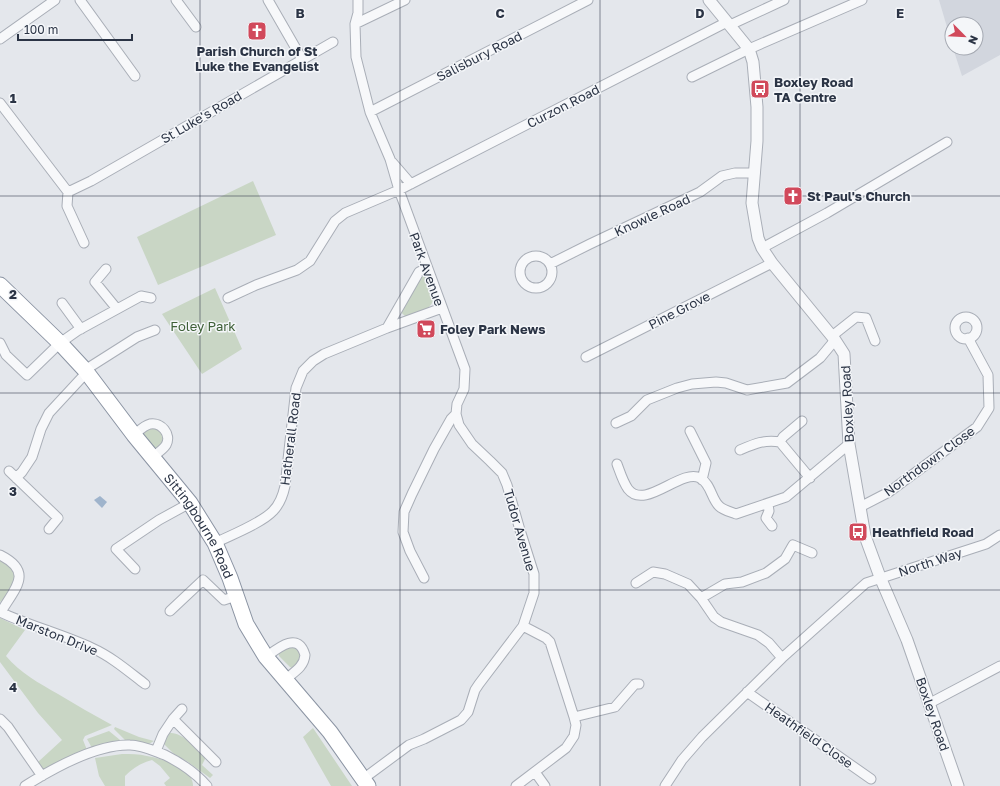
<svg xmlns="http://www.w3.org/2000/svg" width="1000" height="786" viewBox="0 0 1000 786" font-family="'Golos Text',sans-serif">
<style>
.built{fill:#d2d6de}
.green{fill:#c9d6c5}
.water{fill:#9fb4cc}
.lines{fill:none;stroke-linecap:round;stroke-linejoin:round}
.minor-casing{stroke:#a9aeb7;stroke-width:11}
.tertiary-casing{stroke:#a9aeb7;stroke-width:13}
.trunk-casing{stroke:#8b94a3;stroke-width:17}
.minor{stroke:#f7f8fa;stroke-width:9}
.tertiary{stroke:#f7f8fa;stroke-width:11}
.trunk{stroke:#fff;stroke-width:15}
.grid{fill:none;stroke:#2b3445;stroke-width:1;stroke-opacity:0.55}
.labels{text-anchor:middle;dominant-baseline:central;stroke-width:3;stroke-linejoin:round;paint-order:stroke}
.poi-label{font-size:13px;font-weight:bold;fill:#2b3445;stroke:#f4f6f9;text-anchor:start}
.street-label{font-size:13px;fill:#2b3445;stroke:#f4f6f9}
.park-label{font-size:13px;fill:#3f6138;stroke:#f4f6f9}
.grid-label{font-size:13px;text-anchor:middle;font-weight:bold;fill:#2b3445;stroke:#f4f6f9;stroke-width:3;stroke-linejoin:round;paint-order:stroke}
</style>
<rect width="100%" height="100%" fill="#e4e7ec"/>
<path class="built" d="M939 0H1000V55L962 76 953 48H976V24H952V44Z"/>
<path class="green" d="M253 181 276 235 158 285 137 237Z
M419 276H424L428 279C430 284 434 291 434 297 434 307 417 317 409 317 405 317 403 314 401 312Z
M215 288 242 349 202 374 162 314Z
M153 427 163 432 164 442 155 451 142 434 144 430Z
M0 555 20 578 5 598 0 602Z
M0 618 25 630 6 656C20 673 39 683 58 694 76 705 94 715 112 725L85 736 83 740 87 750 48 769 43 770 38 762 62 740 38 713 0 662Z
M286 646H294L300 650 301 661 292 668 290 667 279 656V653Z
M115 727 139 737 154 741 147 745 128 743 114 729Z
M313 728 352 786H331L303 737Z
M109 731 125 744 92 748 87 739Z
M170 733C182 732 198 749 206 757L202 765 213 775 210 778 188 762 174 754 163 743Z
M122 754C130 754 139 754 147 756 161 758 194 769 193 786H166L164 783 170 778 160 766 152 760C141 763 133 768 125 776V786H105L99 776 95 758Z"/>
<path class="water" d="M100 496 107 502 102 508 94 500Z"/>
<g class="lines">
<g class="minor-casing">
<path id="minor" d="M80 0 135 76
M176 0 196 27
M268 0 302 59
M358 0V13L355 24 356 57 370 112 390 159 399 190 465 369 464 389 457 404 456 414 451 419 434 449 412 494 404 512 403 532 410 551 424 578
M355 24 405 0
M730 25 784 0
M0 39 55 0
M692 77 749 49 862 0
M0 103 68 192 67 206 84 243
M370 112 588 0
M392 162 411 184
M68 192 91 181 333 42
M762 248 827 213 947 142
M520 272a16 16 0 1 1 32 0a16 16 0 1 1-32 0Z
M550 264 590 244 700 192 722 176 735 173H755
M106 269 95 282 117 309
M228 298 256 285 297 270 310 261 335 221 345 213 399 190 727 22
M62 303 81 329
M955 328a11 11 0 1 1 22 0a11 11 0 1 1-22 0Z
M387 328 442 308
M832 336 856 317 866 318 875 341
M0 343 6 355 27 375 60 343 77 331 141 296 151 298
M586 357 772 263
M85 370 137 337 155 330
M802 421 783 437 780 442 810 478
M616 423 631 416 647 400 677 388 692 384 716 382 726 383 747 390 787 383 820 358 835 340
M690 431 706 463 702 480
M134 435C139 431 143 426 150 424 161 422 172 434 166 445 163 450 156 454 151 458
M740 450C754 444 765 439 780 442
M617 464C620 472 623 482 628 489 645 511 681 468 700 478 711 484 711 498 719 506 723 510 731 512 736 514L786 497 849 444
M9 471 58 518 49 529
M16 478 22 472 32 457 41 429 49 413 87 372
M768 504 769 511 766 518 772 526
M860 507 889 492 977 427 989 408 988 375 968 338
M215 543C231 535 262 523 273 511 280 504 283 495 285 486L296 388 303 371 313 361 324 354 387 328 419 272 427 268
M0 555C34 572 15 588 1 612
M135 569 116 549 159 520 190 503
M636 583 653 572 665 574 688 584 701 598
M170 611 203 580 224 600 236 596
M0 612C30 626 62 634 92 648 112 657 128 671 145 684
M266 657C278 648 298 631 305 655 304 667 294 672 286 679
M782 658 769 643 758 635 721 622 714 617 701 598 725 584 742 582 766 573 785 559 793 545 812 553
M747 692 871 779
M930 703 1000 666
M574 717 615 707 635 684H639
M0 719 8 727 42 776
M173 719 216 762
M156 751 163 734 173 719 182 709
M535 772 545 786
M363 779 409 745 424 739 461 720 468 712 475 690 479 684 523 626 534 593V574L520 530 507 485 502 473 490 461 472 444 459 425 456 414
M25 786C52 769 97 744 130 745 142 745 154 751 165 755 181 763 195 772 207 786
M516 786 566 748 574 736 576 725 574 717 550 642 546 638 523 626
M665 786 682 760 702 737 782 658 866 583 986 544 1000 535"/>
</g>
<g class="tertiary-casing">
<path id="tertiary" d="M709 0 749 49 753 62 757 107V141L752 203 758 238 762 248 772 263 835 340 844 354 849 444 865 536 880 577 907 640 958 786"/>
</g>
<g class="trunk-casing">
<g id="trunk">
<path id="s1" d="M0 285 60 343 85 370 134 435 190 503 215 543 230 578 246 624 258 644 266 657 330 732 368 786"/>
</g>
</g>
<use href="#minor" class="minor"/>
<use href="#tertiary" class="tertiary"/>
<use href="#trunk" class="trunk"/>
</g>
<path class="grid" d="M200 0V786M400 0V786M600 0V786M800 0V786M0 196H1000M0 393H1000M0 590H1000"/>
<defs>
<g id="church-square" transform="scale(1)"><rect x="-9" y="-9" width="18" height="18" rx="4" fill="#d1495b" stroke="#f4f6f9"/><path d="M-1.2-6h2.4v3.5h3.3v2.4h-3.3V6h-2.4V-.1h-3.3v-2.4h3.3Z" fill="#fff"/></g>
<g id="bus-square" transform="scale(1)"><rect x="-9" y="-9" width="18" height="18" rx="4" fill="#d1495b" stroke="#f4f6f9"/><path d="M-5-6H5V4H4V6H2V4H-2V6H-4V4H-5ZM-3.5-4V0h7V-4ZM-3.5 1.2v1.5H-2V1.2ZM2 1.2v1.5H3.5V1.2Z" fill="#fff"/></g>
<g id="supermarket-square" transform="scale(1)"><rect x="-9" y="-9" width="18" height="18" rx="4" fill="#d1495b" stroke="#f4f6f9"/><path d="M-6-5.5h2.5l.6 2H6L4.5 2H-2.5L-4.4-4H-6ZM-1.5 3.2a1.3 1.3 0 1 0 .1 0ZM3 3.2a1.3 1.3 0 1 0 .1 0Z" fill="#fff"/></g>
</defs>
<g fill-rule="evenodd">
<use href="#church-square" x="257" y="31"/>
<use href="#bus-square" x="760" y="89"/>
<use href="#church-square" x="793" y="196"/>
<use href="#supermarket-square" x="426" y="329"/>
<use href="#bus-square" x="858" y="532"/>
</g>
<g class="labels">
<g class="poi-label">
<text x="257" y="51" text-anchor="middle">Parish Church of St<tspan x="257" dy="15">Luke the Evangelist</tspan></text>
<text x="774" y="82">Boxley Road<tspan x="774" dy="15">TA Centre</tspan></text>
<text x="807" y="196">St Paul's Church</text>
<text x="440" y="329">Foley Park News</text>
<text x="872" y="532">Heathfield Road</text>
</g>
<g class="street-label">
<text transform="translate(479 56) rotate(-27)">Salisbury Road</text>
<text transform="translate(563 106) rotate(-27)">Curzon Road</text>
<text transform="translate(201 117) rotate(-30)">St Luke's Road</text>
<text transform="translate(652 215) rotate(-25)">Knowle Road</text>
<text transform="translate(427 269) rotate(70)">Park Avenue</text>
<text transform="translate(679 310) rotate(-27)">Pine Grove</text>
<text transform="translate(847 404) rotate(-93)">Boxley Road</text>
<text transform="translate(290 439) rotate(-83)">Hatherall Road</text>
<text transform="translate(929 461) rotate(-36)">Northdown Close</text>
<text stroke="none"><textPath href="#s1" startOffset="314">Sittingbourne Road</textPath></text>
<text transform="translate(520 530) rotate(74)">Tudor Avenue</text>
<text transform="translate(930 562) rotate(-18)">North Way</text>
<text transform="translate(57 635) rotate(22)">Marston Drive</text>
<text transform="translate(933 714) rotate(71)">Boxley Road</text>
<text transform="translate(809 735) rotate(35)">Heathfield Close</text>
</g>
<g class="park-label">
<text x="203" y="326">Foley Park</text>
</g>
</g>
<g class="grid-label">
<text x="300" y="18">B</text>
<text x="500" y="18">C</text>
<text x="700" y="18">D</text>
<text x="900" y="18">E</text>
<text x="13" y="103">1</text>
<text x="13" y="299">2</text>
<text x="13" y="496">3</text>
<text x="13" y="692">4</text>
</g>
<g transform="translate(964 36) rotate(114)"><circle r="19" fill="#f4f6f9" stroke="#a4a8b1"/>
<path d="M0-3L7 15L0 10L-7 15Z" fill="#d1495b"/>
<text y="-6" font-size="11" font-weight="bold" text-anchor="middle" fill="#2b3445">N</text>
</g>
<path d="M18 34v6h114v-6" fill="none" stroke="#2b3445" stroke-width="2"/>
<text x="24" y="34" font-size="12" fill="#2b3445" stroke="#f4f6f9" stroke-width="3" paint-order="stroke">100 m</text>
</svg>
